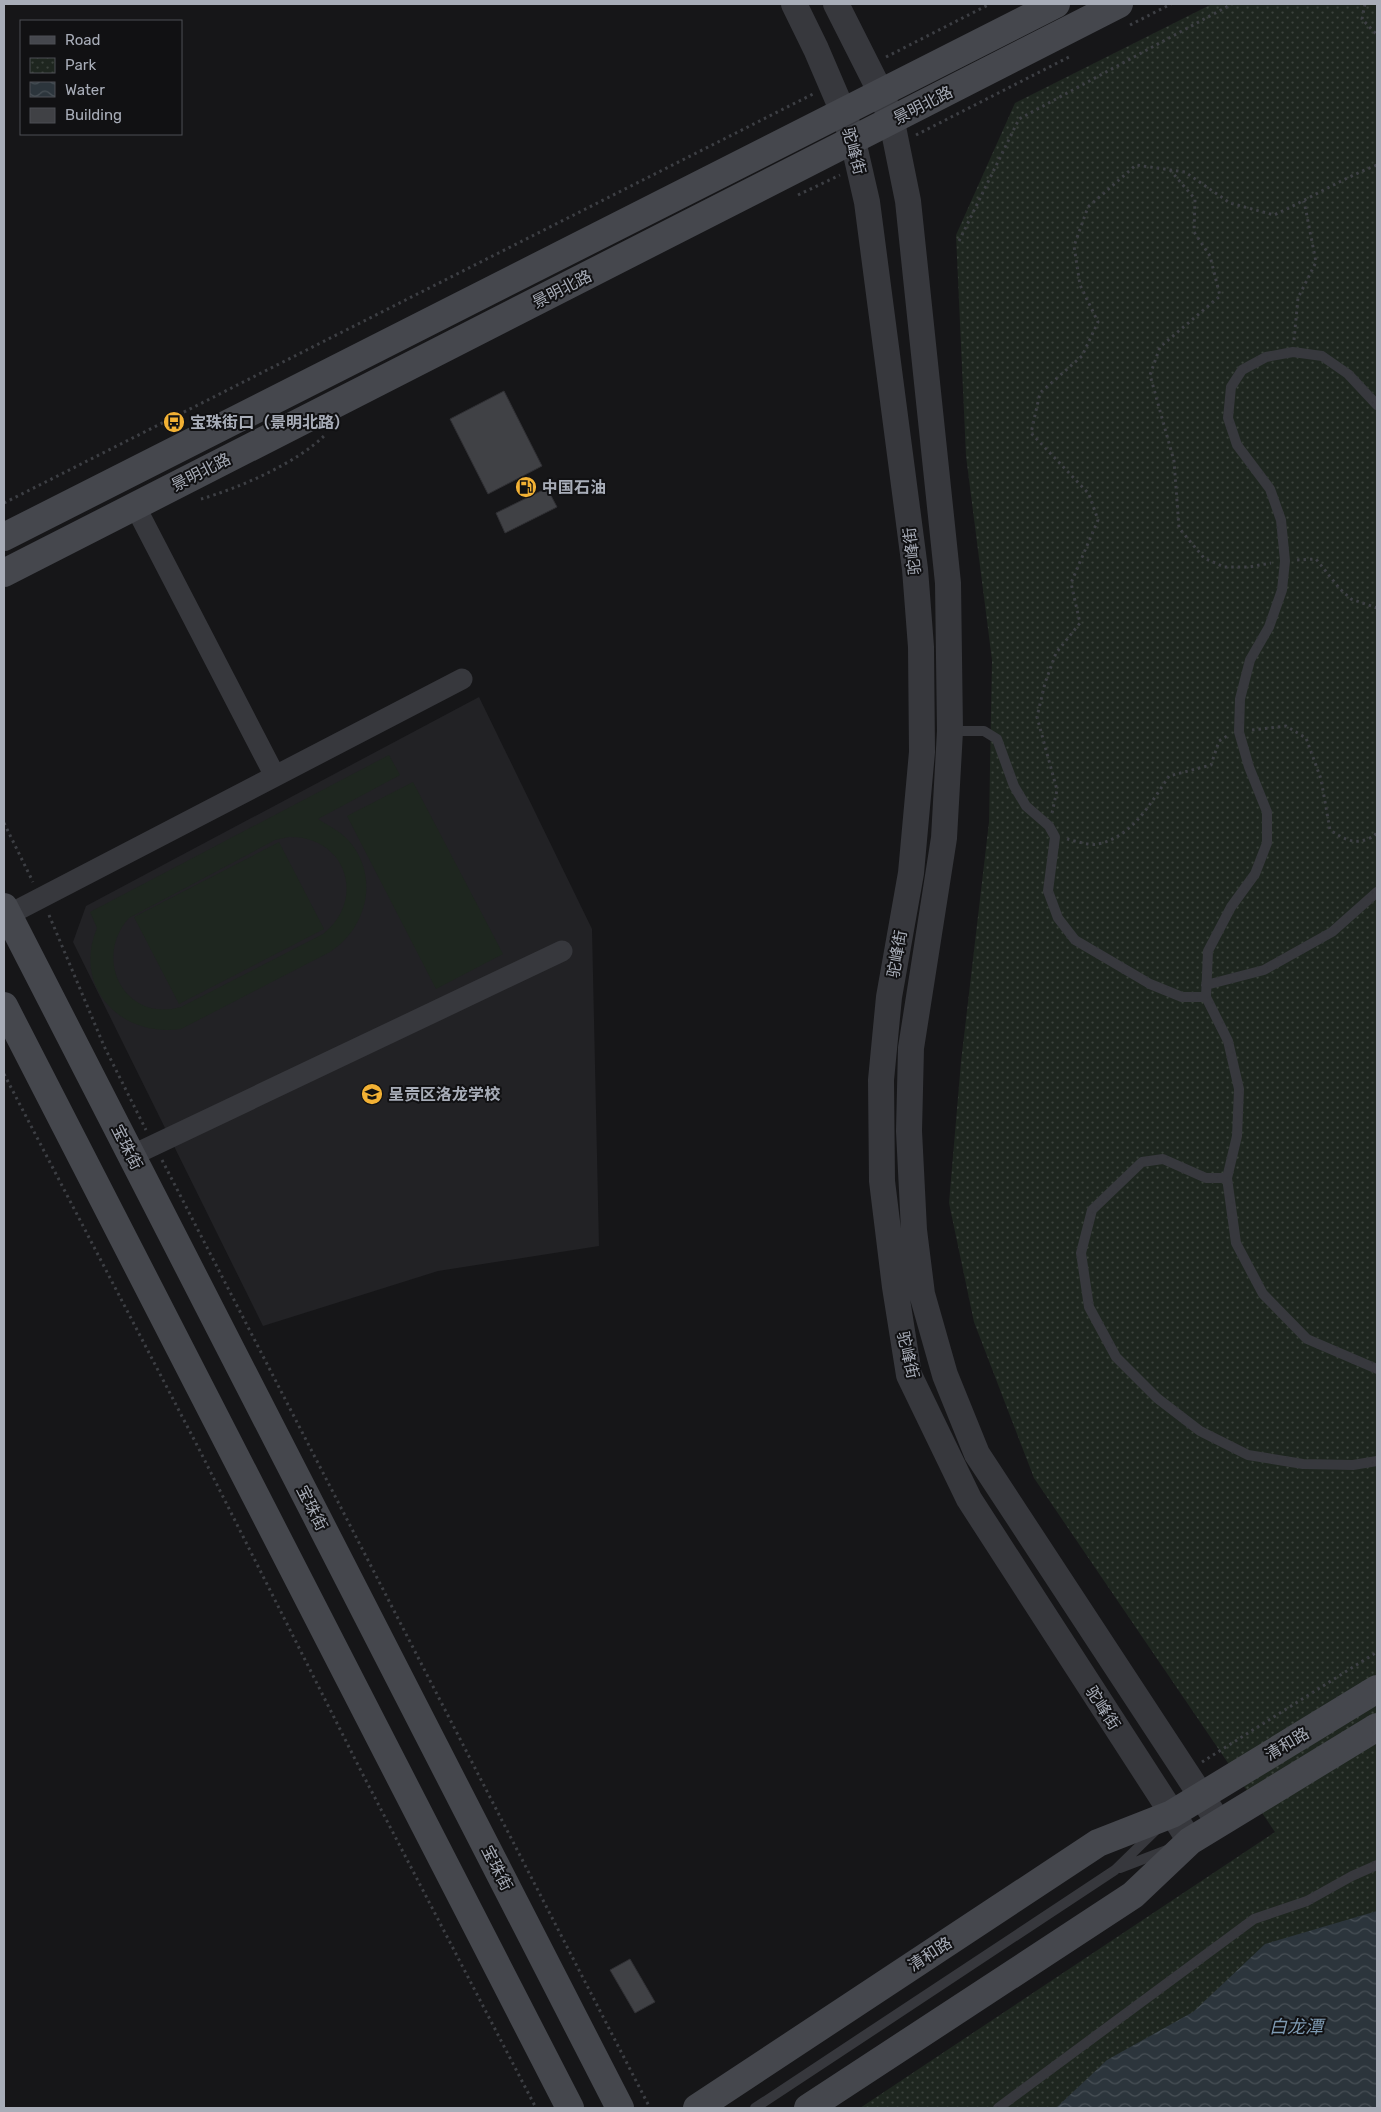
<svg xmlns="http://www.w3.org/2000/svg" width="1381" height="2112" viewBox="0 0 1381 2112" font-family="Rubik,'Noto Sans SC',sans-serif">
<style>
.built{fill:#222225}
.green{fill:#1e261f;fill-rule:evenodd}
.park{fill:url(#park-dots)}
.water{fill:url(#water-waves)}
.building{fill:#404145;stroke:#303034}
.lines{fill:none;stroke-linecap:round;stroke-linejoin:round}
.path{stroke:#3d3f44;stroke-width:3;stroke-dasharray:2.5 4;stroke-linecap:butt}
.service{stroke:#37383d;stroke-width:10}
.minor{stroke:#37383d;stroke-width:21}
.tertiary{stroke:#37383d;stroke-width:26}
.secondary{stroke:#45474d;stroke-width:28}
.labels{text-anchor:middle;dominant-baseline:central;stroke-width:4;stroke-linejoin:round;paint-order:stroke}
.street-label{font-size:16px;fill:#a8adb8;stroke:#111113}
.poi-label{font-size:16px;font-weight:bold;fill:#a8adb8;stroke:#111113;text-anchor:start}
.water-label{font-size:18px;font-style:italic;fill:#7f9bb3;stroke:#111113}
</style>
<defs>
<pattern id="park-dots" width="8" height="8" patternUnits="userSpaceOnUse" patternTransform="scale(1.25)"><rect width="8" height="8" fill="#1e261f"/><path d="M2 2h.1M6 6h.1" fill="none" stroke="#3c433d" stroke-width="1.8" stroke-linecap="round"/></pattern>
<pattern id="water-waves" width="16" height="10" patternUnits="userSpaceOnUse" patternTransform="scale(1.25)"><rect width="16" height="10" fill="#2c353c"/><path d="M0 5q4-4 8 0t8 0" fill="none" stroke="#485056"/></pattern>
</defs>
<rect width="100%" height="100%" fill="#161618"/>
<path class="built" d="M479 697 592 929 599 1246 438 1271 263 1326 73 942 86 906Z"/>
<path class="green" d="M389 755 400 775 318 819C329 826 340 831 349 841 380 877 367 928 330 952L181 1029C121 1038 72 987 97 928L90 912ZM289 837C346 836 367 899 323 934L181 1007C125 1023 92 959 129 918L275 840Z
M413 782 503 954 436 989 347 816Z
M279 842 324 929 179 1004 134 917Z"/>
<path class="park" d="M1212 4H1377V2108H860L1275 1832 1034 1478 974 1322 949 1203 961 1062 989 822 992 660 966 456 956 235 1015 103Z"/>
<path class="water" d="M1377 1911V2108H1056L1107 2060 1193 2012 1265 1944Z"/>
<path class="building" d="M504 391 542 466 488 494 450 419Z
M547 488 557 507 505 533 496 513Z
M630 1959 655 2002 635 2013 610 1970Z"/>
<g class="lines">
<path class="path" d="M1365 4 1362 19 1377 35
M1130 25 1171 4
M886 57 990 4
M916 135 1069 57
M1170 170 1195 199 1194 232 1210 256 1220 296 1160 347 1150 375 1174 461 1179 528 1204 558 1224 567H1249L1271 563
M798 195 840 175
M959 241 1019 119 1232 4
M1294 340 1298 298 1316 262 1304 201
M201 499C239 488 297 463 325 435
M4 503 813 94
M1297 560 1316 559 1340 589 1351 599 1377 608
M1252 730 1286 726 1306 738 1321 779 1330 830C1343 838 1352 845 1368 839 1372 837 1375 836 1377 832
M1052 813 1057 790 1037 717 1045 683 1056 653 1080 623 1071 583 1098 520 1089 494 1031 433 1040 393 1082 356 1098 322 1080 285 1074 246 1088 207 1136 165 1185 172 1230 203 1274 215C1309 199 1341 179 1377 165
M4 823 33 882
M1067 839C1076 841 1089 846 1098 844 1132 837 1151 803 1169 776L1211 765 1219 741 1227 736
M49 915 104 1046 146 1130
M4 1074 199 1449 360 1769 536 2108
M162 1160 650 2108
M1202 1762 1377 1652"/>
<path class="service" d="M951 731H984L997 739 1014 786 1026 806 1049 826 1055 837 1048 891 1058 918 1075 940 1150 984 1182 997H1206L1228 1041 1239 1089 1237 1136 1227 1178 1236 1243 1263 1294 1307 1339 1377 1369
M1206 985 1264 970 1332 932 1377 892
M1206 997 1208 951 1231 907 1255 874 1267 843V812L1249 767 1239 732 1240 699 1250 660 1269 627 1282 590 1285 561 1281 520 1270 489 1237 445 1228 418 1231 387 1242 370 1266 357 1293 352 1322 356 1348 374 1377 405
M1227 1178H1206L1163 1159 1142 1162 1092 1210 1081 1253 1089 1307 1116 1357 1157 1398 1200 1431 1248 1455 1303 1464 1353 1465 1377 1461
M1120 1868 1167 1850
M755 2108 1115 1870 1155 1831
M998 2108 1254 1919 1307 1901 1352 1876 1377 1865"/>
<path class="minor" d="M135 506 275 776
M8 915 462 679
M131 1156 562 951"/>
<path class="tertiary" d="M794 4 816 49 843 112 853 141 867 202 915 569 921 647 922 752 911 873 889 997 881 1080 882 1181 895 1287 909 1375 969 1499 1190 1841
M836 4 881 93 892 122 908 201 948 583 950 731 944 838 911 1048 909 1131 914 1230 922 1294 945 1375 977 1454 1219 1823"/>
<path class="secondary" d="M4 537 1056 4
M4 573 1119 4
M4 907 620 2108
M4 1006 570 2108
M697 2108 1098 1843 1172 1814 1377 1689
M808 2108 1133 1895 1190 1841 1377 1727"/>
</g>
<defs>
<g id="bus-disc" transform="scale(1.125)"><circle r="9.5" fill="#f2b134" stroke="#111113"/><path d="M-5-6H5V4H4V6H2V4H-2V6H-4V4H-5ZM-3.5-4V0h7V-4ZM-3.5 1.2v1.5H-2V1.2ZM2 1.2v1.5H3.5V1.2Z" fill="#111"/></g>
<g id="fuel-disc" transform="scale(1.125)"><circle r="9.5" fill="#f2b134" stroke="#111113"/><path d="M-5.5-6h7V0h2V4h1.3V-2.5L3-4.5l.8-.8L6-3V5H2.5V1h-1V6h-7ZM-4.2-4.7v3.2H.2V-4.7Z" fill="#111"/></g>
<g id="school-disc" transform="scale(1.125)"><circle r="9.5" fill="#f2b134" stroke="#111113"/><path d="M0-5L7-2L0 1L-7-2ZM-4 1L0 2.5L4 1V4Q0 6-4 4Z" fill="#111"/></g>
</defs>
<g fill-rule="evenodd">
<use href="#bus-disc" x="174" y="422"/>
<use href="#fuel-disc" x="526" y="487"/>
<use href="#school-disc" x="372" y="1094"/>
</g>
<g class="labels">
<g class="street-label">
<text transform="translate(923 105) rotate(-27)">景明北路</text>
<text transform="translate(854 151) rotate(75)">驼峰街</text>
<text transform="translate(562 289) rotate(-27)">景明北路</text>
<text transform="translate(201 472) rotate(-27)">景明北路</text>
<text transform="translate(912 551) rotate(-97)">驼峰街</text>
<text transform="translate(897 954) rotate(-80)">驼峰街</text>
<text transform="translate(127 1147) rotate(63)">宝珠街</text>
<text transform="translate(908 1355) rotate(77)">驼峰街</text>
<text transform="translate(312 1508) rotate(63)">宝珠街</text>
<text transform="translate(1103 1708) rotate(57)">驼峰街</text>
<text transform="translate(1287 1744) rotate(-31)">清和路</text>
<text transform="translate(497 1868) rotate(63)">宝珠街</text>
<text transform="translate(930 1954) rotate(-33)">清和路</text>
</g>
<g class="poi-label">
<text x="190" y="422">宝珠街口（景明北路）</text>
<text x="542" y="487">中国石油</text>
<text x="388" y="1094">呈贡区洛龙学校</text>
</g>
<g class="water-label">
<text x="1296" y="2027">白龙潭</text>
</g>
</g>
<rect width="1381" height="2112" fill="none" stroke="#a8adb8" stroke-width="10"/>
<rect x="20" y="20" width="162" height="115" fill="#111113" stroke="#4d4f55"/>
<rect x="30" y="36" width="25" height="8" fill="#45474d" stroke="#4d4f55"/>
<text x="65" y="45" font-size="15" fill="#a8adb8">Road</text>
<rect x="30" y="58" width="25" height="15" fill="url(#park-dots)" stroke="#4d4f55"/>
<text x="65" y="70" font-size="15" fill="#a8adb8">Park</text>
<rect x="30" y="82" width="25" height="15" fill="url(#water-waves)" stroke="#4d4f55"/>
<text x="65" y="95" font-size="15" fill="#a8adb8">Water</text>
<rect x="30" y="108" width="25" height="15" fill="#404145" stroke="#4d4f55"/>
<text x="65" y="120" font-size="15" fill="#a8adb8">Building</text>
</svg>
